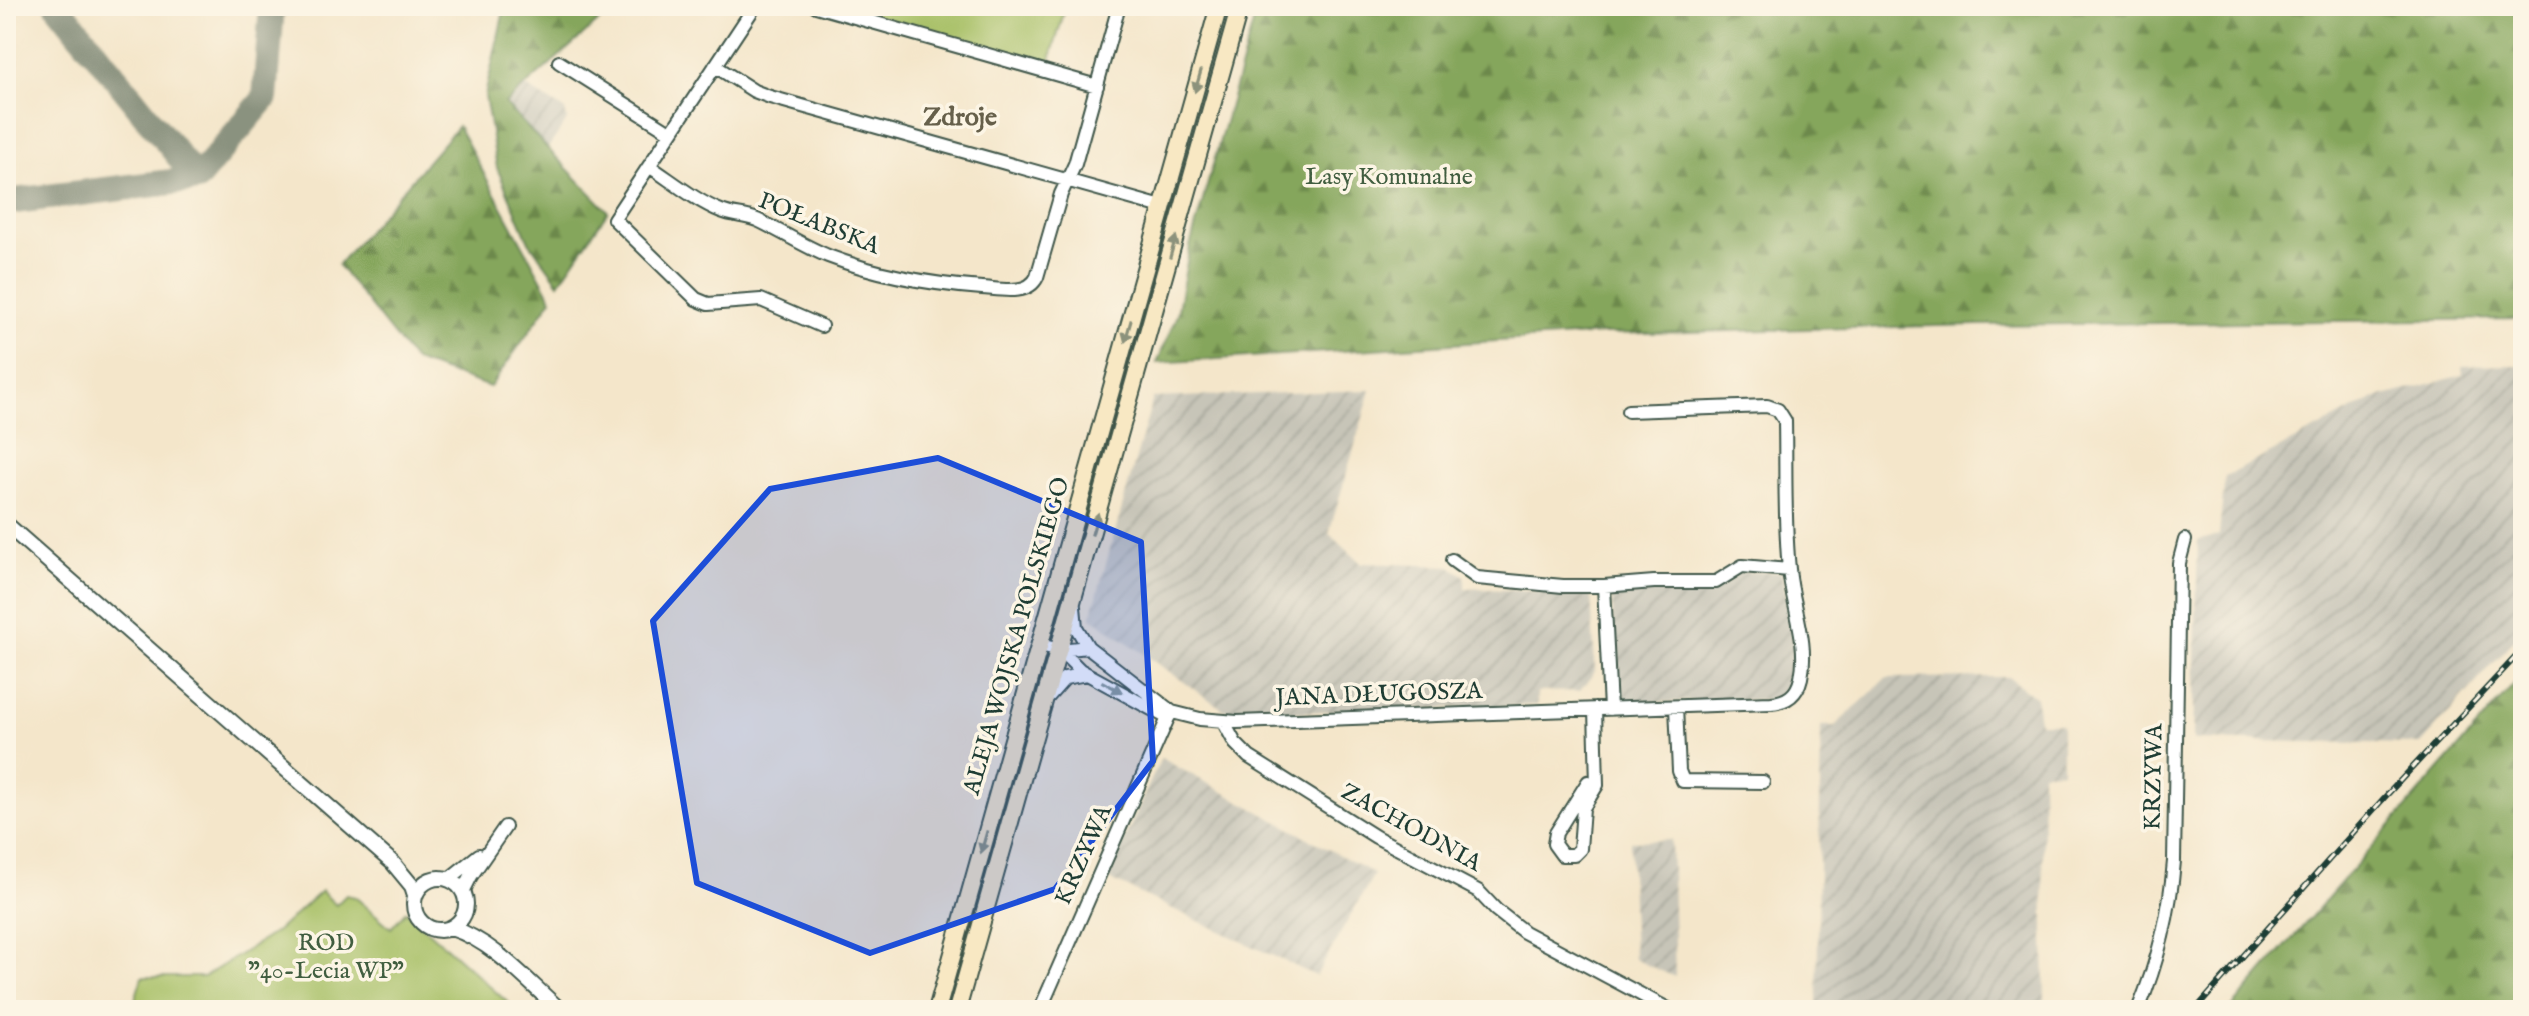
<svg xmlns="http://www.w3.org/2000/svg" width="2529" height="1016" viewBox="0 0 2529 1016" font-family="'IM FELL English',serif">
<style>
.industrial{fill:url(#industrial-furrows)}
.green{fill:#a7c066;stroke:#637e4d;stroke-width:2}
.forest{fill:url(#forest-firs);stroke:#527248;stroke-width:2}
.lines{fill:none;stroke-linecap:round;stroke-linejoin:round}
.taxiway{stroke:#8a927f;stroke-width:26}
.minor-casing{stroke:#3f564a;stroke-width:16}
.tertiary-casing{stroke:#3f564a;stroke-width:18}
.secondary-casing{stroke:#3f564a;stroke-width:20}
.minor{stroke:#fff;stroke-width:12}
.tertiary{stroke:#fff;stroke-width:14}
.secondary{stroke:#f8e8c3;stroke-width:16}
.rail-casing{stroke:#1f3d34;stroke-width:6}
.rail{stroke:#fcf5e5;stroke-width:3;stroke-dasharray:9;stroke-linecap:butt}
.oneway{fill:#8c927c}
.oneway2{fill:#8f9e9a}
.marked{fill:#1d4ed8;fill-opacity:0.2;stroke:#1d4ed8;stroke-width:6;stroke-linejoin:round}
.labels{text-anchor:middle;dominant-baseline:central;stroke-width:7;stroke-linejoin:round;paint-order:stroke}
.park-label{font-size:24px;fill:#415e40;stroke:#fcf5e5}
.street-label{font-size:24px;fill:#1f3d34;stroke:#fcf5e5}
.neighbourhood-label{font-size:26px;font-weight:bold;fill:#66604b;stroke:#fcf5e5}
</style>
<defs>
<pattern id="industrial-furrows" width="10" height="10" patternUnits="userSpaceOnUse" patternTransform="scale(2)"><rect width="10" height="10" fill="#c7c5b8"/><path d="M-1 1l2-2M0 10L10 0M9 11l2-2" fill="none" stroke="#aaaa9f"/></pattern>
<pattern id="forest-firs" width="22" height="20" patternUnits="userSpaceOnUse" patternTransform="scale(2)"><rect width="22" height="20" fill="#85a65b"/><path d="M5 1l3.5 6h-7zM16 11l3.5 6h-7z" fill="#6c884c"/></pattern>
</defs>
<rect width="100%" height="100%" fill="#fcf5e5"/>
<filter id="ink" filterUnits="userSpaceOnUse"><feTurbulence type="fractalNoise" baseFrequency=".0125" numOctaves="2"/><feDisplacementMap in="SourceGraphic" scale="16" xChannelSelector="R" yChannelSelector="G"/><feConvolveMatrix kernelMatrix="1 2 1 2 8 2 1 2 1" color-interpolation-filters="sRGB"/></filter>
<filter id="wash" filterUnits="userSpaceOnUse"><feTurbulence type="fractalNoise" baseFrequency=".006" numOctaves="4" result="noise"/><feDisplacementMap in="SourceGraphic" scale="32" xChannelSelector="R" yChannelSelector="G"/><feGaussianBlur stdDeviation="1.8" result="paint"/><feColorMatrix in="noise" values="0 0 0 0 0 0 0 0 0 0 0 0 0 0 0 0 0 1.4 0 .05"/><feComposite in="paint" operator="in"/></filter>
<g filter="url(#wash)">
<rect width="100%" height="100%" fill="#f4e6ca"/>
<path class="industrial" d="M526 87 565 110 567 120 548 148 506 105Z
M2523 365V630L2421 744 2193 740 2198 541 2219 535 2225 477 2373 399 2463 375 2462 366Z
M1371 390 1329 533 1361 563 1450 566 1465 576V588L1591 594 1595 671 1580 691 1537 692V705L1230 714 1091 617 1153 398Z
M1740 572H1781L1795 635 1796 664 1791 686 1782 699 1619 703 1617 700 1612 598 1614 594 1618 592 1724 586Z
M2009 677 2036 698 2039 723H2062V771L2042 772 2045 1010H1817L1821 726H1835L1887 678Z
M1161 758 1374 874 1316 976 1107 878Z
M1671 840 1675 977 1634 959 1630 841Z"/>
<path class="green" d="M831 6H1066L1048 67Z
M321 891 336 905 346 895 355 897 391 928 406 911 516 1010H132L142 977H204L277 931Z"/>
<path class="forest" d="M505 6H616L505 104 608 211 559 283 529 242 497 168 485 96Z
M1258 6H2523V319L1978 325 1604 334 1157 363 1177 315 1190 246Z
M458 126 552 299 490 387 414 361 338 265Z
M2523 674V1010H2230Z"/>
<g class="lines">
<path class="taxiway" d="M58 6 197 179
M6 202 197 179 265 98 272 6"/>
</g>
</g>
<g filter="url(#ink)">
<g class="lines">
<g class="minor-casing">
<path id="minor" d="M755 6 614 219 696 299 708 304 761 300 821 326
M816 6 1097 86
M559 62 670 132
M715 66 754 91 770 97 1162 207
M649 166C672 181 696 201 721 211 733 216 745 215 757 220 781 231 803 246 828 256 877 275 929 284 982 288 1000 289 1028 296 1037 277L1061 194 1075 164 1119 6
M1452 560 1477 578 1563 586H1604L1610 709
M1604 586 1654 582H1716L1742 566 1789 570
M1074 607 1076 627 1088 647 1172 712
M1040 645 1060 650 1088 647
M1060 650 1080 670 1168 718
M1049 696 1065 678 1087 674
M1676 707 1679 771 1683 781 1763 782
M1595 709 1597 785 1583 808 1580 849 1574 855H1562L1554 844 1556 833 1588 782 1597 785
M1168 718 1172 712 1200 719 1237 722 1771 703C1787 702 1797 695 1801 678 1809 641 1792 606 1789 569 1784 521 1786 470 1785 421L1778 410 1767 406 1628 411
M1223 721 1235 743 1249 757 1376 837 1478 891 1496 910 1524 932 1670 1010
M449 879 479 855
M463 892 471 876 505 827
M1040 1010 1168 718
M2138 1010C2158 962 2170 913 2174 861L2179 563 2185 540"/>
</g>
<g class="tertiary-casing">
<path id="tertiary" d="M6 524 393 863 412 886 415 895
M414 904a26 26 0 1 1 52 0a26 26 0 1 1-52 0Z
M451 928C493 941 527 981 560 1010"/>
</g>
<g class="secondary-casing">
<path id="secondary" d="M937 1010 1219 6
M957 1010 1240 6"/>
</g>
<use href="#minor" class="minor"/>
<use href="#tertiary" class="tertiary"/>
<use href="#secondary" class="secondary"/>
<g class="rail-casing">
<path id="rail" d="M2195 1010 2384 798 2523 649"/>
</g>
<use href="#rail" class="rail"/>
</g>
<defs><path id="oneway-solid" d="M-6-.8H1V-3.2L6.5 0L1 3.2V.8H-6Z" transform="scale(2)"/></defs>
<g class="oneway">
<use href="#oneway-solid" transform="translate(1198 81) rotate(106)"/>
<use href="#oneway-solid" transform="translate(1173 247) rotate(-74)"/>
<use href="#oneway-solid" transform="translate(1128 331) rotate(106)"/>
<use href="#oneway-solid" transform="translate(1095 524) rotate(-74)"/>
<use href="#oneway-solid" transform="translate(984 842) rotate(106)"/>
</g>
<use class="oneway2" href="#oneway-solid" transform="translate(1112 687) rotate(28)"/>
</g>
<path class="marked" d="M938 458 1141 542 1153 761 1055 889 870 953 697 883 653 621 770 489Z"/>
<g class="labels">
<g class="park-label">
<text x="1389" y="177">Lasy Komunalne</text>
<text x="326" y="943">ROD<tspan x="326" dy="28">"40-Lecia WP"</tspan></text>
</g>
<g class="street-label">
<text transform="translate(819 224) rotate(22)">POŁABSKA</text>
<text transform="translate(1017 636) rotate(-74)">ALEJA WOJSKA POLSKIEGO</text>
<text transform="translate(1379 695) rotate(-2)">JANA DŁUGOSZA</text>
<text transform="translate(2154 777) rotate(-89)">KRZYWA</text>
<text transform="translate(1411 828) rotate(29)">ZACHODNIA</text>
<text transform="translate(1084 855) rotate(-66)">KRZYWA</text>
</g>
<g class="neighbourhood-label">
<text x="960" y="117">Zdroje</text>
</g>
</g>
<rect width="2529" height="1016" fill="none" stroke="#fcf5e5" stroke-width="32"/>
</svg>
